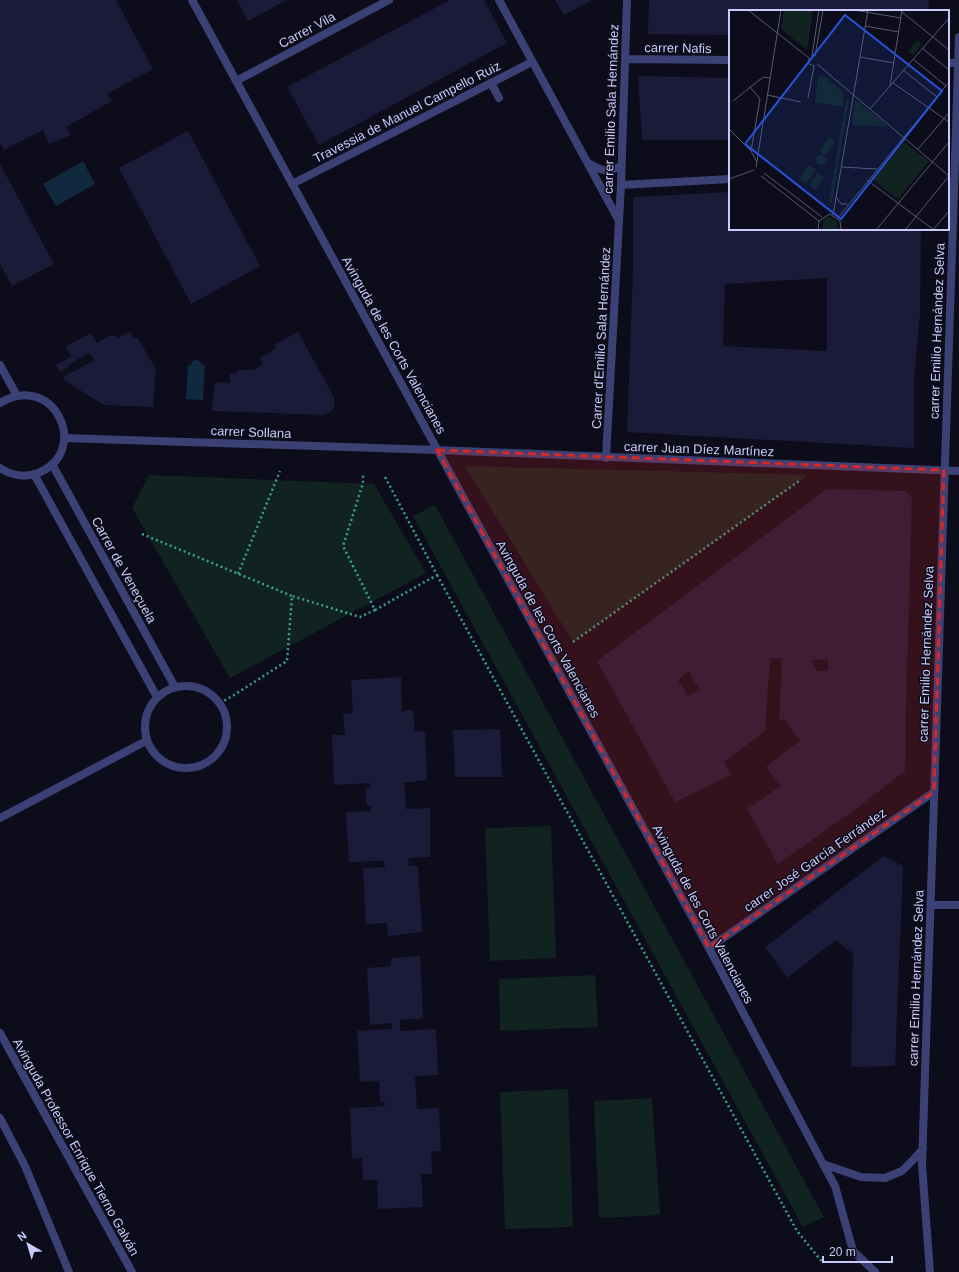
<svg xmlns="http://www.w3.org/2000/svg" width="959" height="1272" viewBox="0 0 959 1272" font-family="Arial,sans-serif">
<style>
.green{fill:#102320}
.water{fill:#11293e}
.building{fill:#1c1a39;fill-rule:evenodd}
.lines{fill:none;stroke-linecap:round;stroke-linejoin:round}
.path{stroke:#36a28d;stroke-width:2.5;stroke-dasharray:2 3;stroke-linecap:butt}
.service{stroke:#3b4075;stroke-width:8}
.pedestrian{stroke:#3b4075;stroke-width:8}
.minor{stroke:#3b4075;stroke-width:8}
.marked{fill:#d62828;fill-opacity:0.2;stroke:#d62828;stroke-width:3;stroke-dasharray:8 5;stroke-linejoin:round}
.labels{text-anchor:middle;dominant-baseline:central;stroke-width:3;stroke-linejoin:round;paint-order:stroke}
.street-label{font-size:13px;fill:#cacafa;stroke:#0d0c1a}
.inset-road{fill:none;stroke:#595874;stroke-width:1}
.view{fill:#2654da;fill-opacity:0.15;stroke:#2654da;stroke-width:2}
.inset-edge{fill:none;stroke:#cacafa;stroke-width:2}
</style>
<rect width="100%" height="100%" fill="#0d0c1a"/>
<path class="green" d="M465 466 808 475 573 642Z
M149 475 374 484 426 573 230 678 132 508Z
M435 505 824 1217 803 1227 413 516Z
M551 826 556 958 490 961 485 828Z
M595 975 598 1027 500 1031 499 979Z
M568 1089 573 1227 505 1229 500 1092Z
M652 1098 660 1215 599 1218 594 1101Z"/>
<path class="water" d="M83 161 95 184 56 206 43 184Z
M195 359 200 361 202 365H205L203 400 186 399 188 365H191L192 362Z"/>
<path class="building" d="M0 0H116L153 69 107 94 112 101 66 127 71 135 49 144 43 130 4 150 0 142Z
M237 0H287L248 21Z
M450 0H484L507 43 319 145 287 87Z
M555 0H590L591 1 564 15Z
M649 0H929L928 11H730V35L648 34Z
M638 76 730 78V140H642Z
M188 131 260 266 191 304 119 168Z
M0 164 54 264 12 286 0 264Z
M730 192V229H921L920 314 914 378V448L627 432 633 269V197ZM827 278V351L723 346 725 284Z
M130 331 134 339 137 337 156 369 153 407 104 405 65 381 63 377 95 360 89 353 68 365 69 367 60 372 56 365 71 357 66 346 91 333 97 343 108 336H116L117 338Z
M298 332 334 397V407L331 412 324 415 212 411 215 382 230 383V374L237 373V370H253L263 364 260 358 276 349 274 345Z
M827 489 905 491 912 498 906 703 905 771 853 811 778 864 747 809 781 786 766 767 800 741 784 719 779 722 782 658H770L765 731 724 762 731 775 675 802 597 661ZM828 659V671H817L811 660ZM688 671 700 690 688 696 678 680Z
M401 677 402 711 413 710 415 731 425 732 427 780 404 783 406 809 430 808V857L408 858 409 866H418L422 932 388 936 387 923 366 924 363 868 385 867 384 861 349 862 346 812 371 811V806H367L365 789 370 788V783L334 785 332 735H345L343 714 353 713 351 680Z
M500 729 502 777H455L453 730Z
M884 856 903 866 895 1066 851 1067 853 954 836 940 787 978 765 947Z
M420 956 423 1018 400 1020V1031L436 1029 438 1075 415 1076 417 1109 439 1108 441 1151H431L432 1174H421L423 1207 378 1209 377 1180H363L362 1158 352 1159 350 1108 385 1106V1102H380L379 1081 360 1082 357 1031 392 1029V1023L370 1025 367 968 391 966V958Z"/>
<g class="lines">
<path class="path" d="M142 534 292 596
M238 574 280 471
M437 575 797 1231 823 1263
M375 610 437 575 384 475
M573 642 799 481
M220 703 234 695 287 661 292 596 360 617 375 610 343 546 363 483V473"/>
<path class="service" d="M491 83 499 98"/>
<path class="pedestrian" d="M236 81 389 0"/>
<path class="minor" d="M192 0 709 948 823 1164 835 1186 853 1251 875 1272
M499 0 618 219
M625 59 730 60
M948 63H958
M588 163C602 171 606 173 621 166
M292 184 532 62
M621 185 730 179
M0 365 17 396
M0 403C54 370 92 452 38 473 25 478 11 475 0 468
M64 438 437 450 959 471
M606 458 621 185 627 0
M52 464 175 687
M34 474 157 697
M145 727a41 41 0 1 1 82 0a41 41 0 1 1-82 0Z
M0 818 146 741
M931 905H959
M709 948 934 792
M0 1033 132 1272
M0 1118 25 1166 69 1272
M823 1164 861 1177 885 1178 902 1171 914 1159 923 1149
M930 1272 922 1165 959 37"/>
</g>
<path class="marked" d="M437 450 944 470 934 792 709 948Z"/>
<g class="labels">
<g class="street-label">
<text transform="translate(307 30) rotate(-28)">Carrer Vila</text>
<text transform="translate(678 48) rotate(1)">carrer Nafis</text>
<text transform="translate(611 109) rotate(-88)">carrer Emilio Sala Hernández</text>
<text transform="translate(407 112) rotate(-27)">Travessia de Manuel Campello Ruiz</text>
<text transform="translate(937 331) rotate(-88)">carrer Emilio Hernández Selva</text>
<text transform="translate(601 338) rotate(-87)">Carrer d'Emilio Sala Hernández</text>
<text transform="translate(394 345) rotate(61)">Avinguda de les Corts Valencianes</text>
<text transform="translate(251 432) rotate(2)">carrer Sollana</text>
<text transform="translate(699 449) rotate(2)">carrer Juan Díez Martínez</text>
<text transform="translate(124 570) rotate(61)">Carrer de Veneçuela</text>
<text transform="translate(548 629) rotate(61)">Avinguda de les Corts Valencianes</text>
<text transform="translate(926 654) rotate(-88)">carrer Emilio Hernández Selva</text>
<text transform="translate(815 860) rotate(-35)">carrer José García Ferrández</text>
<text transform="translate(703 914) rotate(62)">Avinguda de les Corts Valencianes</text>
<text transform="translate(916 978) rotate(-88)">carrer Emilio Hernández Selva</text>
<text transform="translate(76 1147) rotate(61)">Avinguda Professor Enrique Tierno Galván</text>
</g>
</g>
<g transform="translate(729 10)">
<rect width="220" height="220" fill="#0d0c1a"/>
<path d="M55 0H84L78 40 52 19ZM188 30 193 34 184 45 179 41ZM94 65 115 83 114 97 86 92 89 67ZM126 89 160 117 123 115ZM117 90H120L103 193 100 192ZM100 127 106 132 96 146 90 141ZM175 132 200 151 169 189 144 170ZM87 150a5 5 0 1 1 10 0a5 5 0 1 1-10 0ZM80 155 87 160 77 174 70 169ZM89 163 95 167 87 180 80 175ZM100 207 108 211 109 220H93L94 211Z" fill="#102320"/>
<path class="inset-road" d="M19 0 80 48M125 0 172 8M173 2 220 40M136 16 170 22M193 38 220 60M83 46 90 0M86 46 94 0M131 47 165 53M80 48V54L86 56M184 49 217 76M88 54 220 166M174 60 208 87M164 73 220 112M161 76 173 0M21 77 31 89 22 141M38 85 72 92M79 88 85 56M4 91 34 67 41 68M141 99 220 8M0 119 22 141 28 152M189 139 220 103M27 157 52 0M113 157 148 159M35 163 93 207M32 166 90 211M0 169 25 160M138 170 205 220M107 187 112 194H118M104 205 139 0M109 208 220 72M89 220 90 211 101 204 111 211 112 220M147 220 220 132M176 220 220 166M204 220 220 201"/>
<path class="view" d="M116 5 213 81 112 209 16 134Z"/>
<rect width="220" height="220" class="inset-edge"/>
</g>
<g transform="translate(28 1244) rotate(322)" stroke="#0d0c1a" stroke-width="3" paint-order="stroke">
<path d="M0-3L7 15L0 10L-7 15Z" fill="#cacafa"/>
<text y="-6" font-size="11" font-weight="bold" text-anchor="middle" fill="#cacafa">N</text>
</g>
<path d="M823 1256v6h69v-6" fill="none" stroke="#cacafa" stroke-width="2"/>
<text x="829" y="1256" font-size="12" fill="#cacafa" stroke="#0d0c1a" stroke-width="3" paint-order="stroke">20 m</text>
</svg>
